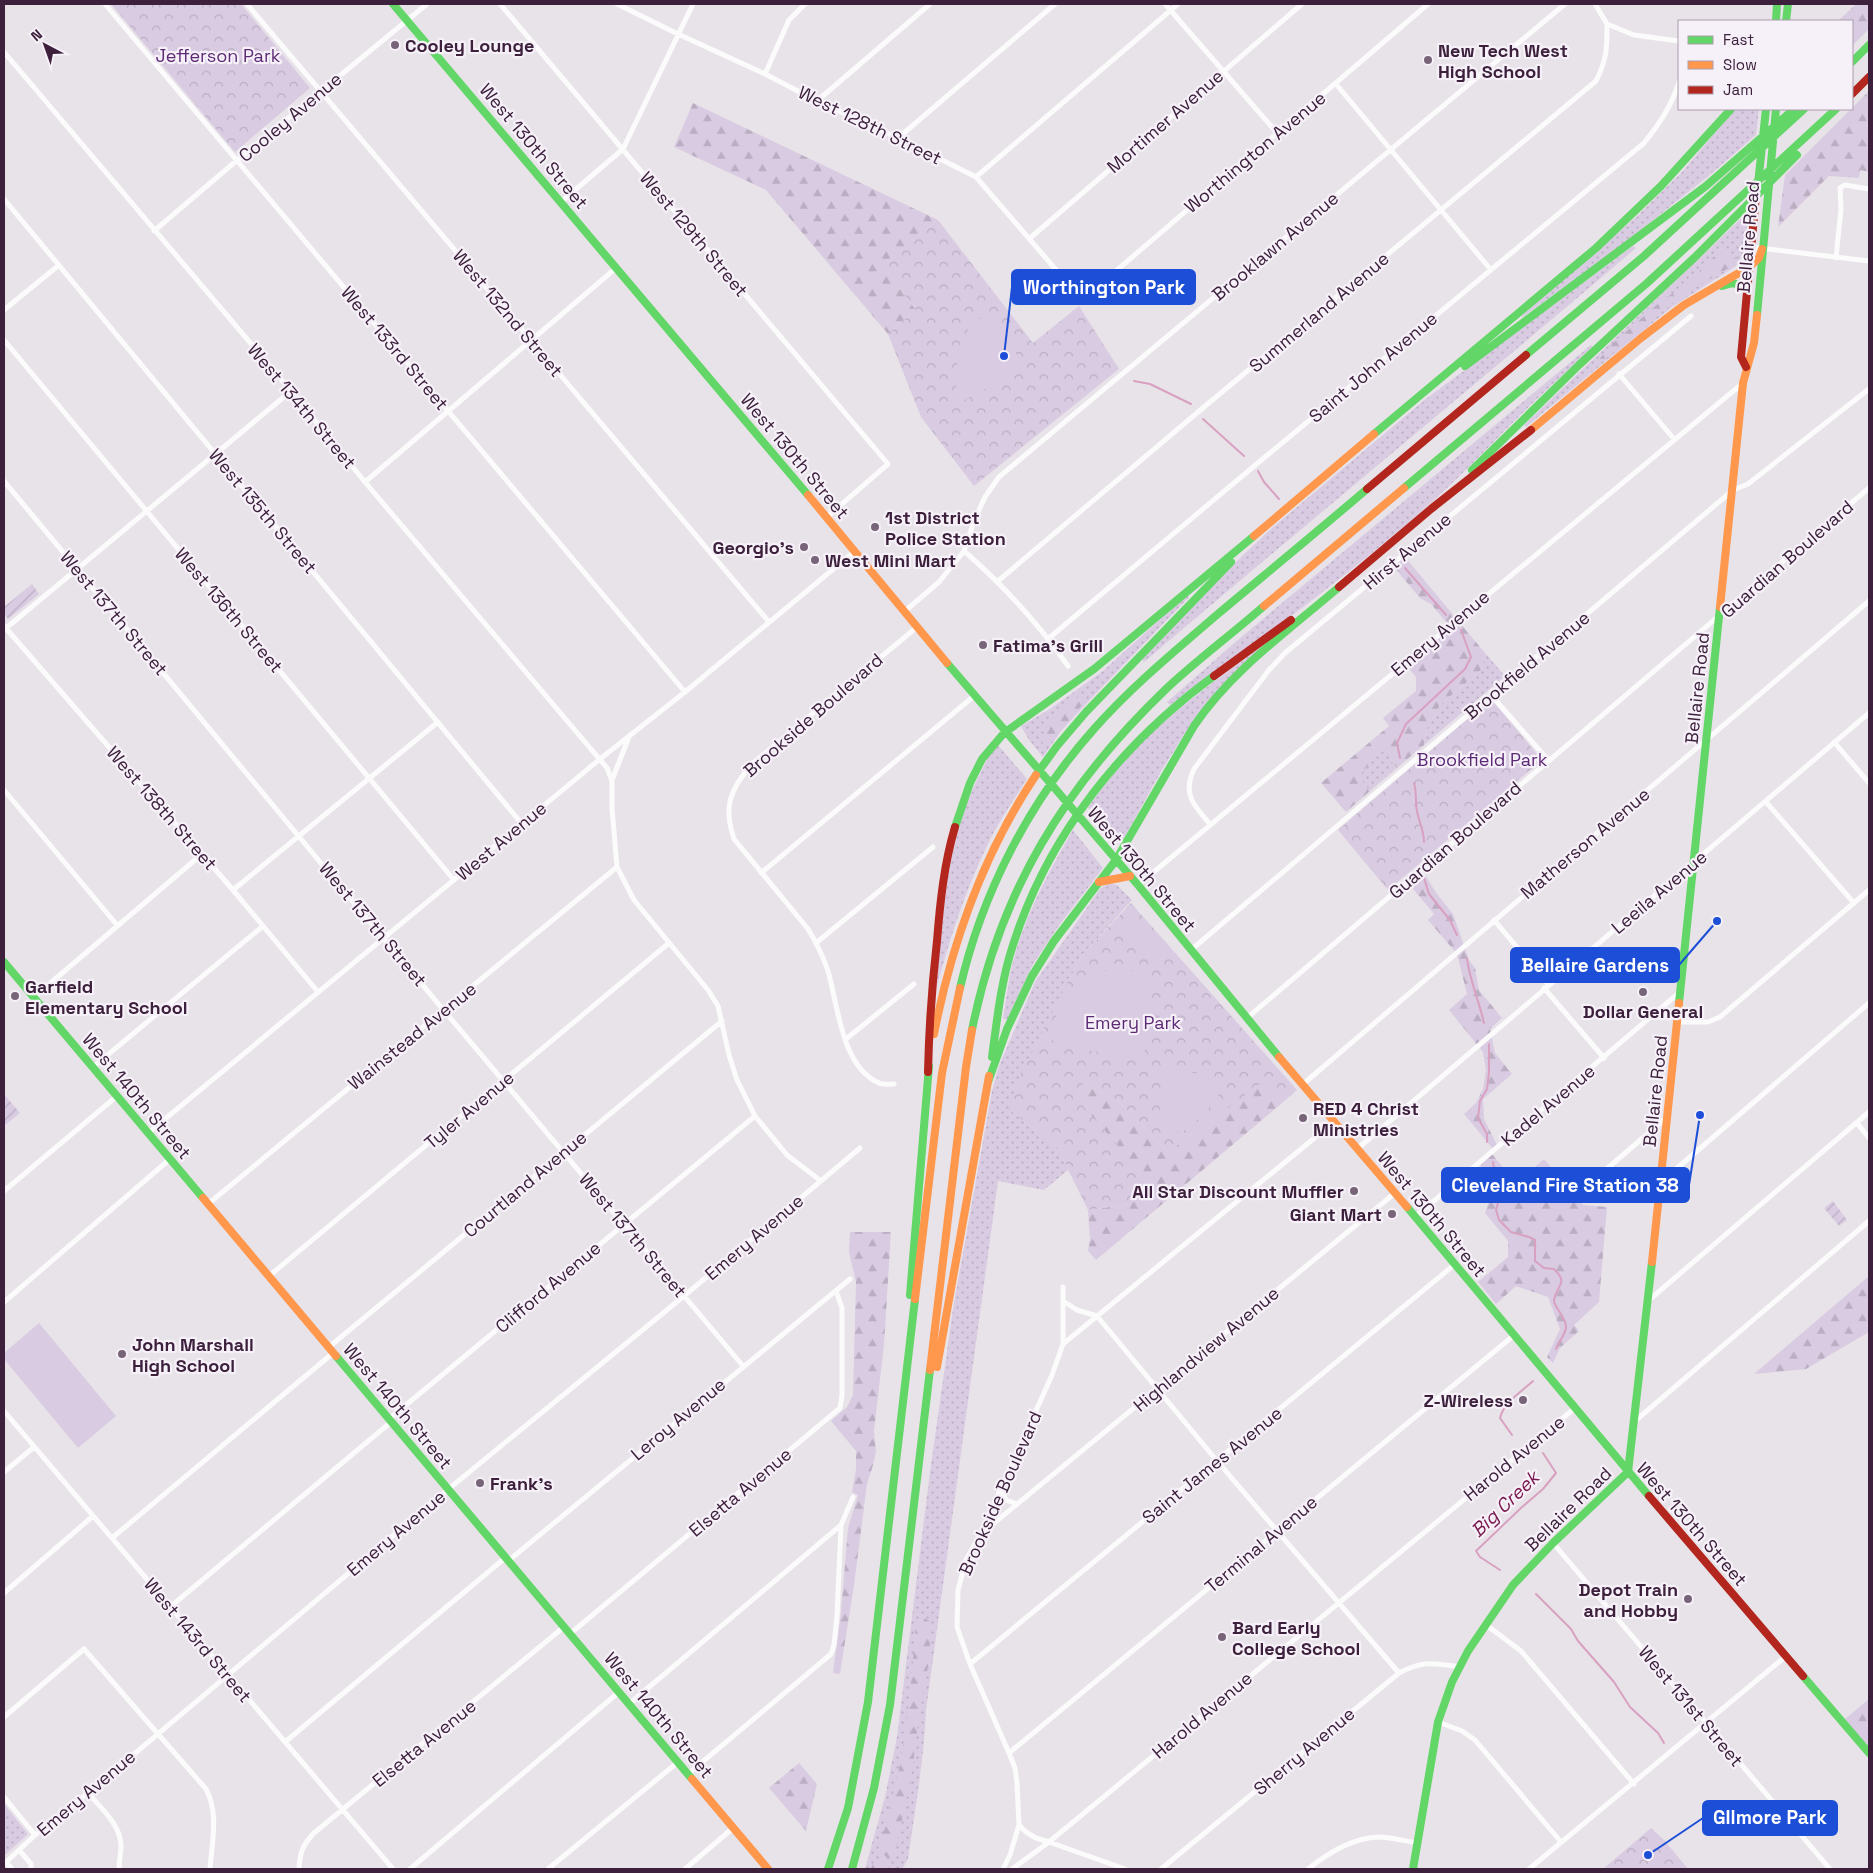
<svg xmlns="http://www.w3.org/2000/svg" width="1873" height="1873" viewBox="0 0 1873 1873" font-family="'Space Grotesk',sans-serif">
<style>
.grass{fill:url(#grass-dots)}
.forest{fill:url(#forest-firs)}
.park{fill:url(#park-crowns)}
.garden{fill:url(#garden-furrows)}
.pitch{fill:#d9cbe2}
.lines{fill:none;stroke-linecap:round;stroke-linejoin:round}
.stream{stroke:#d9a1c1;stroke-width:2}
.street{stroke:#fcfbfc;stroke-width:5}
.fast{stroke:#63d668;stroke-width:8}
.slow{stroke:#ff974d;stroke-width:8}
.jam{stroke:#b3261e;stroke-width:8}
.poi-dot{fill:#786478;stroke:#f6f0f8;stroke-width:2}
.labels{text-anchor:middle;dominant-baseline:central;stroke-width:4.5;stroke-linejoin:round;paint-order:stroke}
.poi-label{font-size:18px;font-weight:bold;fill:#3c203c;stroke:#f6f0f8;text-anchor:start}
.park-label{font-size:18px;fill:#5c2975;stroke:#f6f0f8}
.street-label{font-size:18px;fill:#3c203c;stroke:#f6f0f8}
.water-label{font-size:19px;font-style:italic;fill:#7a184d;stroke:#f6f0f8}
.leader{fill:none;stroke:#1d4ed8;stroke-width:2}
.callout-dot{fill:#1d4ed8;stroke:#f6f0f8;stroke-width:2}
.callout{fill:#1d4ed8;stroke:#1d4ed8;stroke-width:2}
.callout-label{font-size:19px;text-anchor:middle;font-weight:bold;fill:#fff}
</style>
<defs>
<pattern id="grass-dots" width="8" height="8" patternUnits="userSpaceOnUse" patternTransform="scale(1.25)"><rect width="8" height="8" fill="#d9cbe2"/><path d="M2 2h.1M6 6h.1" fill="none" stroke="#bbaec3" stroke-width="1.8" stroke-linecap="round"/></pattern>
<pattern id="forest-firs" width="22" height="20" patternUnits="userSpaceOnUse" patternTransform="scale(1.25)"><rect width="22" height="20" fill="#d9cbe2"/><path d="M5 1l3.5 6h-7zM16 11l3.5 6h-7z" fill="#bbaec3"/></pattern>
<pattern id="park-crowns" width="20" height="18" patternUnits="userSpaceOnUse" patternTransform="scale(1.25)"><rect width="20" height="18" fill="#d9cbe2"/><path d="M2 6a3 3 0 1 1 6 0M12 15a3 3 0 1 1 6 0" fill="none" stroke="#bbaec3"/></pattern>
<pattern id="garden-furrows" width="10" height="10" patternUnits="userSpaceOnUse" patternTransform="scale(1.25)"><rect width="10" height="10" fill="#d9cbe2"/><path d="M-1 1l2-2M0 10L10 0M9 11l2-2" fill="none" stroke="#bbaec3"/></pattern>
</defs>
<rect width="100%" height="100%" fill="#e8e3e8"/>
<path class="grass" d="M1735 109H1759L1756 135 1712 173 1627 241 1523 317 1521 316 1635 218 1682 172Z
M1749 211 1743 254 1736 266 1672 307 1533 421 1526 427 1524 425Z
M1633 246 1636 248C1473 387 1307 523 1144 662L1142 659 1222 575 1272 528 1427 398Z
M1591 345 1593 347C1575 364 1556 381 1538 398 1503 431 1471 467 1435 499 1352 574 1260 639 1170 705L1167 702 1239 639Z
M1187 595 1189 597 1085 705 1061 731 1043 757 1029 740 1021 726 1050 709 1103 671Z
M1262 646 1189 727 1163 768 1124 838 1118 843 1088 807C1107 782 1127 755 1150 734 1185 702 1225 674 1262 646Z
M1485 653 1505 676 1424 745 1426 730 1440 705 1481 670Z
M998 745 1027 779C1013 801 997 824 986 848 964 894 949 941 936 990 943 916 946 837 982 770 986 761 990 751 998 745Z
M1389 750 1392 762 1397 768 1370 791 1358 777 1379 753Z
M1073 830 1103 868 1060 924 1033 964 1007 1020 1003 1018C1006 1001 1008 983 1012 966 1024 917 1048 873 1073 830Z
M1108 883 1117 885 1132 900 1080 958 1010 1110 1057 1147 1068 1170 1044 1190 998 1181 926 1710C924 1760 915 1809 908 1859L902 1869H865L885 1797 897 1737 930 1472 953 1309 992 1091 999 1066 1035 982 1100 889Z
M4 1804 28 1834 4 1856Z"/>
<path class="forest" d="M1856 4H1869V29L1852 46V21H1838Z
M1869 91V172L1860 170 1859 178 1829 176 1778 227 1785 175Z
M693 103 938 220 882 265 916 310 888 334 766 190 674 147Z
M1726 247 1736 258 1732 266 1683 295 1652 320 1598 365V361L1611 345 1660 302 1688 283 1711 259Z
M1405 557 1485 653 1481 670 1440 705 1426 730 1424 745 1397 768 1392 762 1389 751 1379 753 1358 777 1370 791 1346 812 1321 783 1389 726 1383 718 1416 691V677L1406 665 1451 628 1431 604 1420 598 1393 566Z
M1085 692 1087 699 1048 746H1044L1041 738C1052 715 1065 705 1085 692Z
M1423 872 1437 894 1453 914 1469 960 1475 968 1479 990 1502 1018 1490 1029 1495 1053 1512 1074 1483 1099 1484 1119 1497 1145 1493 1149 1464 1114 1476 1103 1483 1089 1486 1070 1483 1052 1449 1010 1467 994 1457 954 1428 920 1434 914 1409 884Z
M1263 1081 1282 1103 1096 1260 1088 1251 1090 1239 1088 1210 1131 1204 1077 1099 1083 1083 1119 1102 1168 1152Z
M1492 1154 1516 1183 1544 1159 1583 1205 1607 1207 1599 1302 1574 1325 1579 1331 1560 1348 1553 1363 1547 1357 1560 1329 1548 1297 1516 1286 1496 1304 1478 1282 1508 1257V1241L1485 1213 1495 1183 1480 1165Z
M850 1232H891L884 1345 874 1430 876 1452 873 1465 867 1484 854 1585 840 1674 833 1673 841 1613 848 1528 858 1495 852 1492 856 1469V1451L831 1421 847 1407 853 1395 856 1282 849 1252Z
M1869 1276V1332L1806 1369 1754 1374Z
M924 1618 931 1622 929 1660 917 1731 911 1780 895 1852 889 1859 878 1850C885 1821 894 1793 900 1764 909 1718 912 1670 916 1623Z
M1869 1699V1748L1845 1719Z
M799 1763 817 1784 806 1831 769 1788Z
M875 1858 887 1863 888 1869H871Z"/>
<path class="park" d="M111 4H241L310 88 235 152Z
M938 220 1033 343 1079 306 1119 369 974 486 921 417 888 334 916 310 882 265Z
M1491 699 1542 760 1388 890 1338 830Z
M1131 903 1297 1090 1282 1103 1263 1082 1168 1152 1119 1102 1083 1083 1077 1099 1141 1172 1131 1204 1088 1210 1057 1147 1010 1110 1015 1086 1080 958Z
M1651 1828 1664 1840 1688 1869H1603Z"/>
<path class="garden" d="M32 584 39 594 8 619 4 613V607Z
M4 1094 20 1113 4 1126Z
M1833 1201 1847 1220 1839 1226 1824 1208Z"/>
<path class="pitch" d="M993 317 1003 326 1013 350 1024 363 1021 369 959 403C953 385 957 361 961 343 963 335 972 326 976 319Z
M1498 758 1506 767 1491 780 1483 770Z
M1136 916 1169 956 1155 968 1122 928Z
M1114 969 1136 971 1151 986 1144 1060 1059 1045 1051 1039C1053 1032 1053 1026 1055 1019 1063 994 1088 972 1114 969Z
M1161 1067 1222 1078 1218 1097 1202 1116 1186 1130 1165 1135 1160 1120Z
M39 1323 116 1416 78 1448 4 1359V1353Z"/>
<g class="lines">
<path class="stream" d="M1134 381 1150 384 1191 404
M1203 419 1244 456
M1258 471 1264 482 1279 499
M1405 568 1446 615
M1400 758 1397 743 1406 724 1465 669 1471 657 1461 630
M1414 783C1417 793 1415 801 1417 811 1419 822 1424 831 1424 842
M1424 878 1429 894 1450 920 1457 935
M1467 959C1470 981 1479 1001 1484 1023
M1487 1142V1134L1478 1118 1480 1101 1487 1089 1489 1072V1044
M1493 1162 1494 1169 1503 1185 1496 1210 1499 1220 1511 1232 1529 1237 1535 1240V1261L1544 1268 1554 1269C1569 1284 1557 1284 1554 1300 1553 1307 1567 1317 1566 1328 1565 1334 1558 1344 1556 1349
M1512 1435 1500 1418C1504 1402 1521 1392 1533 1381
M1500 1570 1480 1557 1476 1551 1521 1508 1543 1489 1556 1473 1543 1453
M1536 1594 1571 1629 1578 1641 1614 1682 1630 1707 1658 1733 1664 1743"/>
<path class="street" d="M105 4 685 692
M247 4 769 622
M500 4 888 464 827 517
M617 4 678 34 765 74 817 101 898 138 976 177 1082 300 1428 4
M1165 4 1277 133
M1595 4 1607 24 1634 35 1679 41
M4 52 291 391 365 482 607 768 612 781V808L617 867 634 900 708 990 718 1006 729 1055 737 1080 755 1116 787 1155 821 1181
M765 74 789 20 805 4
M1336 84 1491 270
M817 101 930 4
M898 138 1055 4
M976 177 1178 4
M4 199 522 824
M561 202 623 149 693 4
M154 231 242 156 427 4
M1029 239 1302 4
M1751 247 1869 261
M1836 258 1841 209 1840 188 1845 185 1869 189
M4 310 59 265
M4 340 454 880
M1619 374 1674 439
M4 481 383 938 743 1366
M365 482 616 268
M964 551C1003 585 1038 623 1068 666
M998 581 1204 407 1596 81C1607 59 1607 49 1607 24
M905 611 939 582 964 551 974 521 985 497 999 477 1565 4
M4 626 233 890 318 992
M5 629 291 391
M1049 638 1259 462 1644 143C1660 123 1671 107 1679 82
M1492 696 1548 760
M1834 742 1869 783
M612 780 629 737
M4 790 117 925
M1766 802 1854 903
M1210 824C1194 806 1182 794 1194 769L1269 670 1285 653 1691 316
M761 873 974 696
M1138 885 1743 383
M233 890 438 722
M1494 920 1548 984
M816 943 933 847
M1191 950 1733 490 1748 484 1869 389
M1544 988 1604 1058
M34 997 202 854
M1247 1018 1869 488
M1677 1022H1708L1720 1017 1869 890
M846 1039 914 984
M93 1067 263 926
M894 1084C889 1084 883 1085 879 1083 841 1066 838 1005 828 971 823 956 816 942 808 929L734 839C723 807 730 789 752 764L917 627
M1302 1085 1869 601
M1857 1123 1869 1138
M148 1133 600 759 685 692 855 551
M1357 1149 1869 713
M1661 1182 1869 1003
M4 1191 117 1096
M1581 1191 1666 1118
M208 1204 617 867
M1415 1217 1680 992
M269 1276 669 943
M1649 1300 1869 1112
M1063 1301 1077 1310 1097 1316 1217 1461 1399 1673
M4 1302 170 1159
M1063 1344 1334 1122
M329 1347 722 1021
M4 1411 393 1869
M389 1419 755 1116
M1635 1421 1869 1221
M4 1472 34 1447
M1000 1491 1006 1500 1017 1504
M982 1533 1395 1193
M112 1538 333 1353
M1553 1543 1830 1869
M508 1561 850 1279
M4 1593 93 1516
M170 1607 391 1422
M1485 1624 1521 1651 1634 1784
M571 1633 840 1408 842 1395V1308L836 1291
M970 1664 1454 1265
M629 1704 841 1525
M4 1717 84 1649 206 1789C219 1813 212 1842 210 1869
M1438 1722 1462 1731 1475 1740 1561 1842
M285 1742 505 1558
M1009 1753 1513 1336
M688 1774 831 1654 834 1645 837 1616 841 1525 853 1497
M88 1793C101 1808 120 1824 121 1845 121 1853 119 1862 119 1869
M4 1797 35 1835
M1019 1825 1026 1832 1036 1838 1049 1842 1125 1869
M19 1850 31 1864V1869
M6 1862 12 1869
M4 1864 35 1835 88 1793 440 1496 684 1296 860 1148
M299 1869C300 1852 302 1846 314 1833L565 1626
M410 1869 619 1692
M548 1869 678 1762
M685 1869 733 1828
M1003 1869 1010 1855 1019 1825 1017 1783 1015 1768 1009 1753 970 1664 957 1627 958 1590 966 1560 981 1533 1052 1375 1063 1344V1287
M1012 1869 1049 1842 1575 1408
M1161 1869 1399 1673C1424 1660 1433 1663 1460 1667
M1308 1869C1328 1853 1352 1838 1378 1837 1391 1837 1405 1841 1417 1843
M1529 1869 1786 1656"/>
<path class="fast" d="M393 4 808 495
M1776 21 1777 4
M1786 21 1788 4
M1852 62 1869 45
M1758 184 1766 109
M1722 286 1733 283 1747 288
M1757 315 1776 109
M1526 355 1644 256 1804 109
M1465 366 1706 186 1794 109
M1374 434 1596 248 1661 186 1731 109
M1472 470 1579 365 1694 258 1797 155
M1404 488 1646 284 1836 109
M947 663 1138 885 1279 1057
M1036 775 1057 746 1086 712 1231 562
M955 827 970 783 982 759 1004 733 1094 669 1254 536
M4 962 203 1198
M960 988C982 893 1029 802 1094 729 1132 686 1176 650 1219 613 1268 572 1318 531 1367 489
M1679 1003 1720 607
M972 1030C1000 891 1064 787 1166 689 1197 660 1232 634 1264 606
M992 1057C997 1020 1001 981 1013 945 1048 835 1122 743 1214 676
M988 1082 1007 1029 1032 976 1054 941 1116 860 1194 726C1232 670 1288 631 1339 587
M1407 1207 1649 1496
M910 1295 929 1066
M336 1356 692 1779
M1803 1676 1869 1753
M828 1869 848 1808 868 1702 915 1299
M852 1869 874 1788 890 1705 930 1370
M1413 1869 1438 1722 1452 1682 1468 1651 1513 1585 1553 1543 1628 1472 1652 1262"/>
<path class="slow" d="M1531 430 1641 338 1684 305 1749 267 1759 258 1762 249
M808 495 947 663
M1254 536 1374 434
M1264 606 1404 488
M1720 607 1743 383 1754 343 1757 315
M1099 882 1130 876
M934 1034C952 942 983 854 1036 775
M1279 1057 1407 1207
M203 1198 336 1356
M1652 1262 1679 1003
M915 1299 942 1073 960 988
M937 1367 989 1076
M930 1370 966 1067 972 1030
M692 1779 768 1869"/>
<path class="jam" d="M1852 94 1869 77
M1746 367 1741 357 1756 195
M1367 489 1526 355
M1339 587 1431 509 1531 430
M1214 676 1291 620
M928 1072C929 1028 932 985 937 941 940 903 944 864 955 827
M1649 1496 1803 1676"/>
</g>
<g class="poi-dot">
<circle cx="395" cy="45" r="5"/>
<circle cx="1428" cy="60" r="5"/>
<circle cx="875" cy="527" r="5"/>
<circle cx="804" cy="547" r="5"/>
<circle cx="815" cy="560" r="5"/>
<circle cx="983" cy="645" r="5"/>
<circle cx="1643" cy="992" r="5"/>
<circle cx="15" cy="996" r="5"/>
<circle cx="1303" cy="1118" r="5"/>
<circle cx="1354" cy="1191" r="5"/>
<circle cx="1392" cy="1214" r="5"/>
<circle cx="122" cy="1354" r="5"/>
<circle cx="1523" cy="1400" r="5"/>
<circle cx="480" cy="1483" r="5"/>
<circle cx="1688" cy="1599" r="5"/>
<circle cx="1222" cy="1637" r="5"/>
</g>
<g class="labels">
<g class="poi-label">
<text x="405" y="45">Cooley Lounge</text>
<text x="1438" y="50">New Tech West<tspan x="1438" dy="21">High School</tspan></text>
<text x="885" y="517">1st District<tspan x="885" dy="21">Police Station</tspan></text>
<text x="794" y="547" text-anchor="end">Georgio's</text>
<text x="825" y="560">West Mini Mart</text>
<text x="993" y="645">Fatima’s Grill</text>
<text x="25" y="986">Garfield<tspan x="25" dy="21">Elementary School</tspan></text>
<text x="1643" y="1011" text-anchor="middle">Dollar General</text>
<text x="1313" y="1108">RED 4 Christ<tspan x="1313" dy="21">Ministries</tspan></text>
<text x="1344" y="1191" text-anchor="end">All Star Discount Muffler</text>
<text x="1382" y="1214" text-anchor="end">Giant Mart</text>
<text x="132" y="1344">John Marshall<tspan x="132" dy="21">High School</tspan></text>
<text x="1513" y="1400" text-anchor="end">Z-Wireless</text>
<text x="490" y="1483">Frank's</text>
<text x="1678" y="1589" text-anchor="end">Depot Train<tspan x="1678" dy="21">and Hobby</tspan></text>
<text x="1232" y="1627">Bard Early<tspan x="1232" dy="21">College School</tspan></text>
</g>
<g class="park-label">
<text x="218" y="55">Jefferson Park</text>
<text x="1482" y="759">Brookfield Park</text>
<text x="1133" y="1022">Emery Park</text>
</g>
<g class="street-label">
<text transform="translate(290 117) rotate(-40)">Cooley Avenue</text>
<text transform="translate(1165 121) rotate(-41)">Mortimer Avenue</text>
<text transform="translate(870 125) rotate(26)">West 128th Street</text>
<text transform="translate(534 146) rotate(50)">West 130th Street</text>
<text transform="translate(1255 152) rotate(-40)">Worthington Avenue</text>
<text transform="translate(694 234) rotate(50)">West 129th Street</text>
<text transform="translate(1748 237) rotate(-85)">Bellaire Road</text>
<text transform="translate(1275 246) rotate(-40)">Brooklawn Avenue</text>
<text transform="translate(1319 312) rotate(-40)">Summerland Avenue</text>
<text transform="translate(508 313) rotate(50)">West 132nd Street</text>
<text transform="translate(395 348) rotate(50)">West 133rd Street</text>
<text transform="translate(1373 367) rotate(-40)">Saint John Avenue</text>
<text transform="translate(302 406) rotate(50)">West 134th Street</text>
<text transform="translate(795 456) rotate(50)">West 130th Street</text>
<text transform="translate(263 511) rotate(50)">West 135th Street</text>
<text transform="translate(1407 551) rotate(-40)">Hirst Avenue</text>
<text transform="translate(1787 559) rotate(-41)">Guardian Boulevard</text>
<text transform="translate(229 610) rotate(50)">West 136th Street</text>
<text transform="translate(114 613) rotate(50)">West 137th Street</text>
<text transform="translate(1440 633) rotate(-40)">Emery Avenue</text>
<text transform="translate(1527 665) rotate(-40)">Brookfield Avenue</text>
<text transform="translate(1697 688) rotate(-84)">Bellaire Road</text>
<text transform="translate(813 715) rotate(-41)">Brookside Boulevard</text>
<text transform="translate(162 808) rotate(49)">West 138th Street</text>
<text transform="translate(1455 840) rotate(-41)">Guardian Boulevard</text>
<text transform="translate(501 841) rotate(-40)">West Avenue</text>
<text transform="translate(1585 843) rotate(-40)">Matherson Avenue</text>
<text transform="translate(1142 869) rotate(50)">West 130th Street</text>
<text transform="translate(1659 892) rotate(-40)">Leeila Avenue</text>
<text transform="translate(373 924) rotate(50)">West 137th Street</text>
<text transform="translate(412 1036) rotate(-39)">Wainstead Avenue</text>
<text transform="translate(1655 1091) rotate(-84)">Bellaire Road</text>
<text transform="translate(137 1096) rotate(50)">West 140th Street</text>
<text transform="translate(1548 1105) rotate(-40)">Kadel Avenue</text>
<text transform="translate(469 1110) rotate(-40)">Tyler Avenue</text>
<text transform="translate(525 1184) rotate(-40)">Courtland Avenue</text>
<text transform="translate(1432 1214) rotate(50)">West 130th Street</text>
<text transform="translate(633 1235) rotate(50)">West 137th Street</text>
<text transform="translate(754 1237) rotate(-40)">Emery Avenue</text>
<text transform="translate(548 1287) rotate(-40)">Clifford Avenue</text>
<text transform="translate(1206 1349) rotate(-40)">Highlandview Avenue</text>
<text transform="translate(398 1406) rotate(50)">West 140th Street</text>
<text transform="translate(678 1419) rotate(-40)">Leroy Avenue</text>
<text transform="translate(1514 1458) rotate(-39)">Harold Avenue</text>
<text transform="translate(1212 1465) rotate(-39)">Saint James Avenue</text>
<text transform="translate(740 1492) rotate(-40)">Elsetta Avenue</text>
<text transform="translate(1000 1493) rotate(-66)">Brookside Boulevard</text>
<text transform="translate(1568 1509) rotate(-44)">Bellaire Road</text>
<text transform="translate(1692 1524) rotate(49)">West 130th Street</text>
<text transform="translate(396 1533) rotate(-40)">Emery Avenue</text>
<text transform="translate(1261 1544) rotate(-40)">Terminal Avenue</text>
<text transform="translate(198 1640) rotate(50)">West 143rd Street</text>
<text transform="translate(1691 1706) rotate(50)">West 131st Street</text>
<text transform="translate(659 1715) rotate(50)">West 140th Street</text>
<text transform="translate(1202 1715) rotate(-40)">Harold Avenue</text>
<text transform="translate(424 1743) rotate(-39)">Elsetta Avenue</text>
<text transform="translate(1304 1751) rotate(-40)">Sherry Avenue</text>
<text transform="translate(86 1793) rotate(-40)">Emery Avenue</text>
</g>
<g class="water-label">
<text transform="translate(1505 1504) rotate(-44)">Big Creek</text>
</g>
</g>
<path class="leader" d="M1004 356L1012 287M1717 921L1679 965M1700 1115L1689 1185M1648 1855L1703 1818"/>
<g class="callout-dot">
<circle cx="1004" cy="356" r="5"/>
<circle cx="1717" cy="921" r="5"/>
<circle cx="1700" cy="1115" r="5"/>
<circle cx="1648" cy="1855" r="5"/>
</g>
<g class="callout">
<rect x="1012" y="270" width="183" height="34" rx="5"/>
<rect x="1511" y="948" width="168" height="34" rx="5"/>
<rect x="1442" y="1168" width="247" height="34" rx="5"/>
<rect x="1703" y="1801" width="134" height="34" rx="5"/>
</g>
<g class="callout-label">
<text x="1104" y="294">Worthington Park</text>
<text x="1595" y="972">Bellaire Gardens</text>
<text x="1565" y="1192">Cleveland Fire Station 38</text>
<text x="1770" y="1824">GIlmore Park</text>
</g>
<rect width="1873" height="1873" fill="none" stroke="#3c203c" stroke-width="10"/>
<rect x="1678" y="20" width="175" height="90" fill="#f6f0f8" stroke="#ac9dad"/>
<rect x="1688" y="36" width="25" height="8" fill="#63d668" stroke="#ac9dad"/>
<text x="1723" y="45" font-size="15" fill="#3c203c">Fast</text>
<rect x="1688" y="61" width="25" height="8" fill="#ff974d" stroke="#ac9dad"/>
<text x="1723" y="70" font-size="15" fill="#3c203c">Slow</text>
<rect x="1688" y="86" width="25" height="8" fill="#b3261e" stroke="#ac9dad"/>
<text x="1723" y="95" font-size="15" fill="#3c203c">Jam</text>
<g transform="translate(45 45) rotate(319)" stroke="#f6f0f8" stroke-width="4" paint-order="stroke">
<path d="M0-4L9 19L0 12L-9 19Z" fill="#3c203c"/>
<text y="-8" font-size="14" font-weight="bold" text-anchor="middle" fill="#3c203c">N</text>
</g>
</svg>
